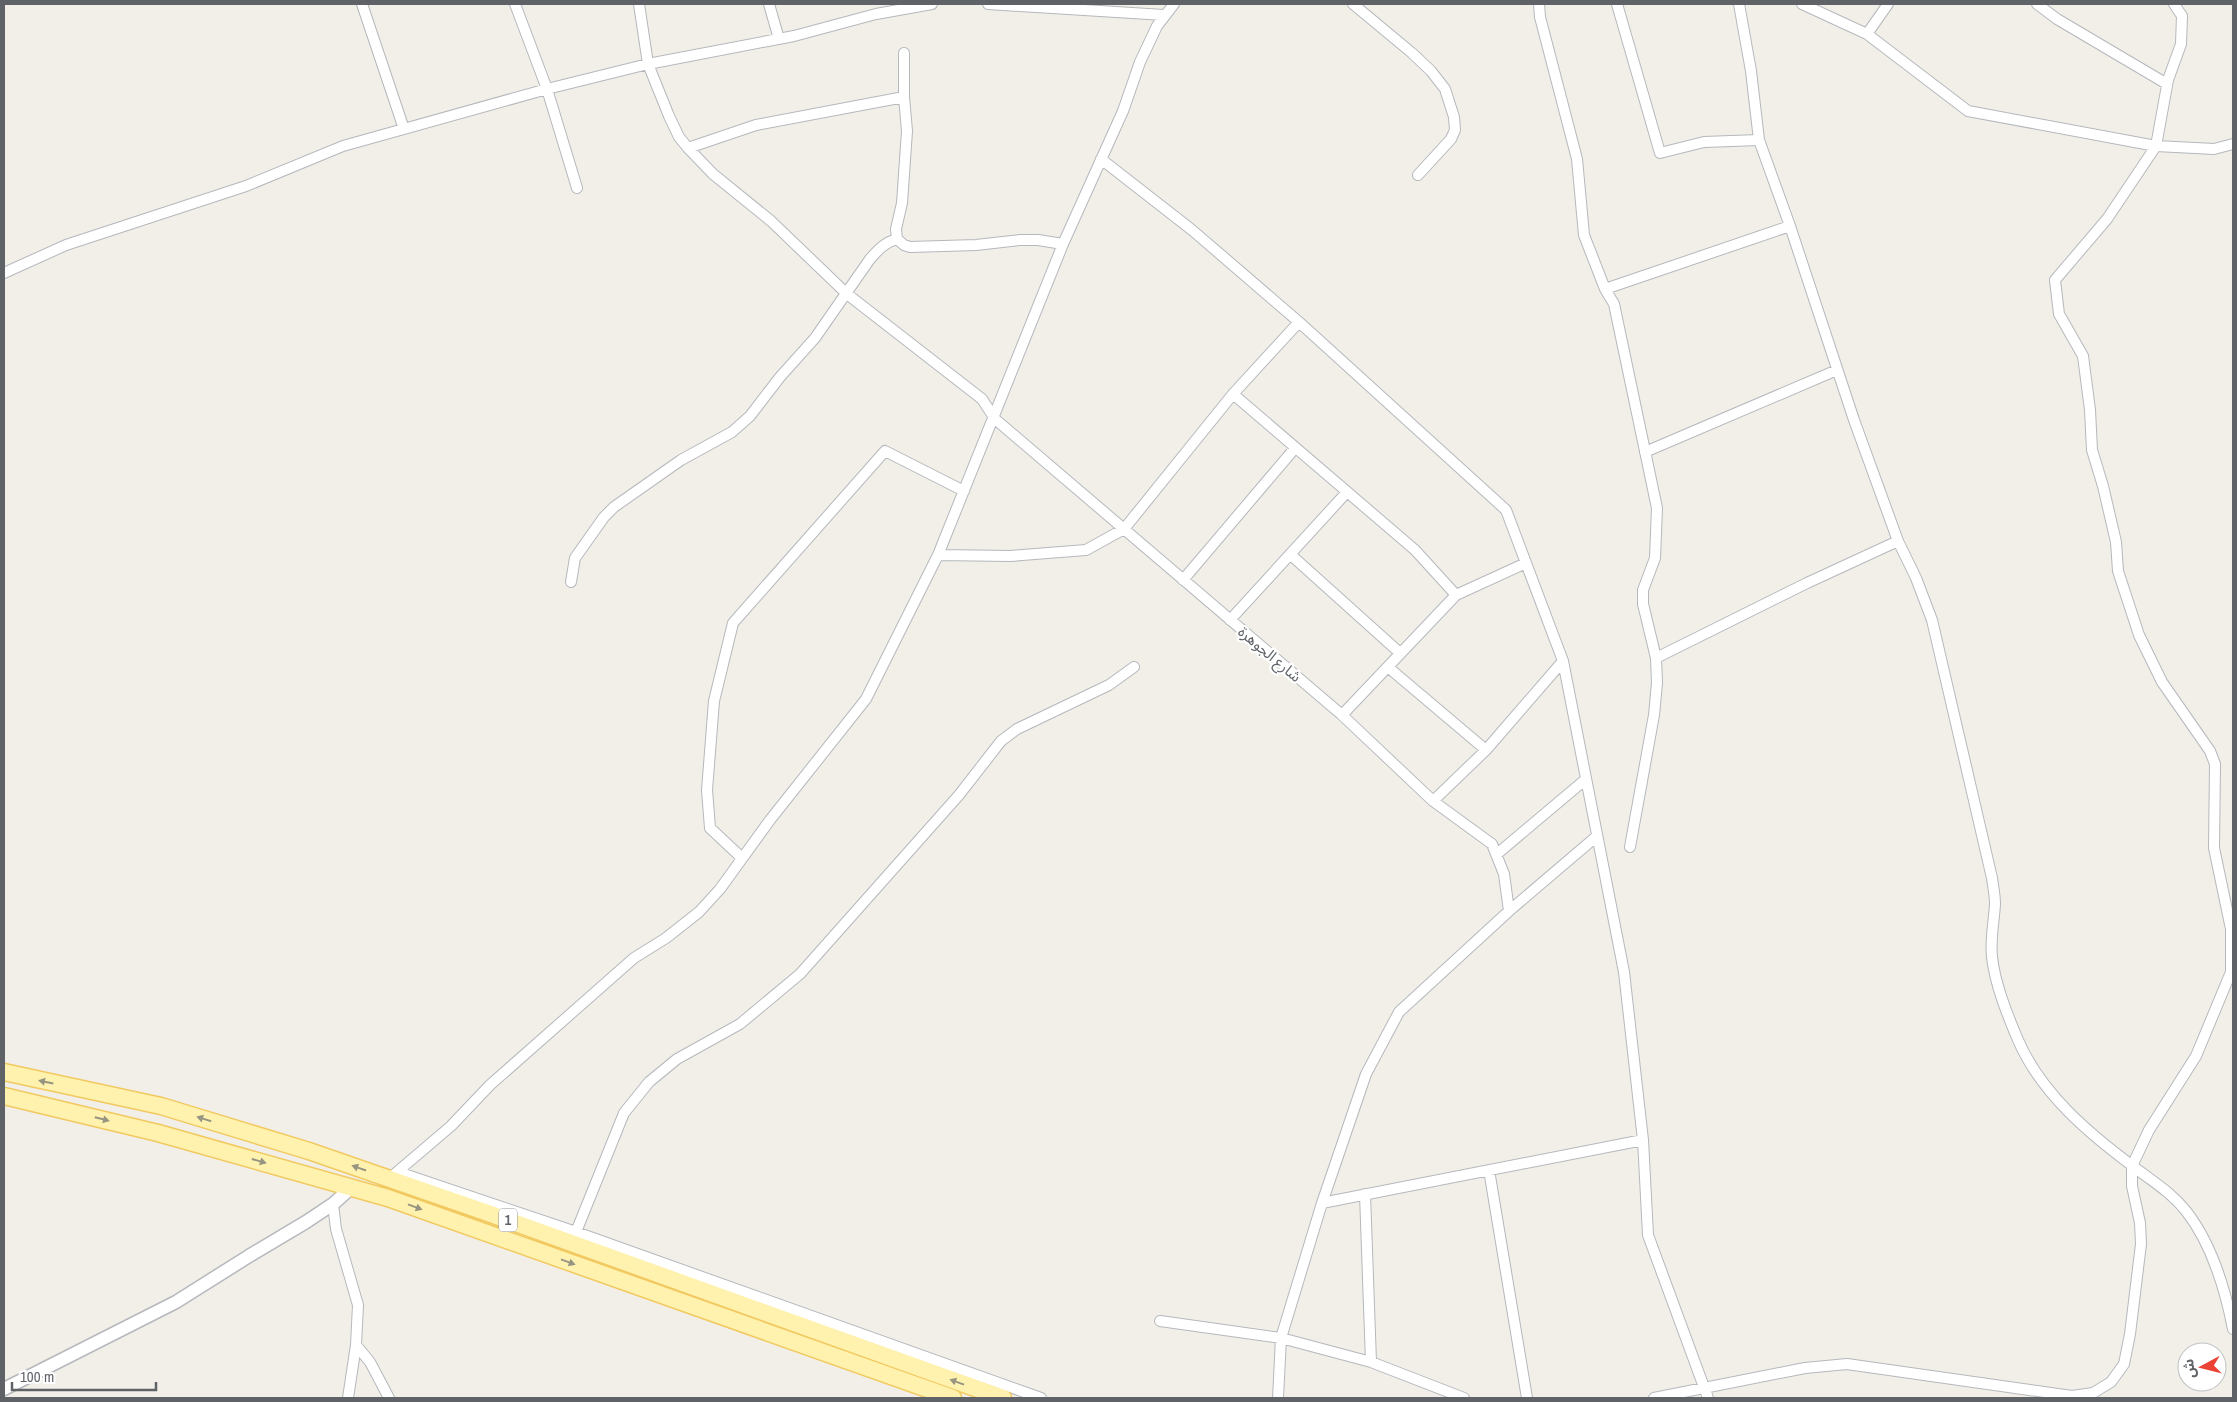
<svg xmlns="http://www.w3.org/2000/svg" width="2237" height="1402" viewBox="0 0 2237 1402" font-family="'Archivo Narrow','Noto Sans Arabic',sans-serif">
<style>
.lines{fill:none;stroke-linecap:round;stroke-linejoin:round}
.minor-casing{stroke:#b5b8bc;stroke-width:12}
.tertiary-casing{stroke:#b5b8bc;stroke-width:15}
.primary-casing{stroke:#f2c960;stroke-width:19}
.minor{stroke:#fff;stroke-width:10}
.tertiary{stroke:#fff;stroke-width:12}
.primary{stroke:#fff2af;stroke-width:16}
.oneway{fill:#979581}
.labels{text-anchor:middle;dominant-baseline:central;stroke-width:4.5;stroke-linejoin:round;paint-order:stroke}
.shield{fill:#fff;stroke:#8f9295;stroke-width:1}
.shield-label{font-size:14px;font-weight:bold;fill:#5f6368}
.street-label{font-size:15px;fill:#5f6368;stroke:#fff}
</style>
<rect width="100%" height="100%" fill="#f1efe8"/>
<g class="lines">
<g class="minor-casing">
<path id="minor" d="M362 4 404 129
M515 4 547 89 577 188
M639 4 648 64 669 116 679 137 688 148 713 174 771 221 847 294 982 399 995 419 1342 715 1433 801 1492 844 1504 874 1509 911
M769 4 779 39
M988 4 1164 15
M1353 4 1412 53 1431 71 1445 89 1454 117 1455 130 1451 139 1418 175
M1539 4 1540 17 1577 159 1584 235 1605 289 1614 304 1657 508 1655 558 1643 590V604L1656 658 1657 683 1654 715 1630 847
M1617 4 1660 153 1704 142 1759 140
M1739 4 1751 71 1759 140 1790 226 1854 420 1898 541 1916 578 1932 620 1992 878C1993 886 1995 895 1995 904 1994 922 1990 939 1992 957 1995 984 2007 1014 2018 1040 2041 1093 2088 1133 2134 1167 2152 1181 2171 1192 2186 1211 2212 1244 2225 1288 2233 1329
M1802 4 1867 34 1968 111 2156 146 2214 149 2233 144
M2037 4 2057 19 2167 84
M1867 34 1888 4
M904 53V97L907 131 902 203 896 229 897 239 904 245 910 247 976 245 1020 240H1038L1063 244
M688 148 756 125 904 97
M1101 159 1192 230 1299 322 1506 510 1563 661 1624 972 1643 1140 1648 1235 1708 1398
M4 273 66 245 246 186 343 146 547 89 648 64 794 36 876 14 932 4
M1605 289 1790 226
M1233 394 1415 550 1456 595
M1645 452 1837 370
M938 555 1010 556 1086 550 1124 529 1233 394 1299 322
M1291 555 1400 653
M1183 580 1295 448
M571 582 575 558 604 517 614 507 681 460 732 432 750 416 780 377 815 338 870 259C878 250 885 242 897 239
M1230 620 1347 492
M1656 658 1807 583 1898 541
M1389 668 1486 750
M1342 715 1456 595 1526 563
M1433 801 1486 750 1563 661
M1497 854 1586 779
M742 858 710 828 707 790 714 701 733 623 885 451 964 491
M1489 1170 1527 1398
M398 1172 576 1232 1041 1398
M390 1178 451 1126 490 1085 634 958 666 938 699 912 720 889 770 820 866 699 938 555 1063 244 1123 111 1140 62 1157 26 1174 4
M1365 1194 1371 1362
M1322 1203 1643 1140
M333 1204 336 1229 358 1305 356 1345 348 1398
M576 1232 624 1113 649 1082 677 1059 740 1024 800 974 959 795 1001 741 1017 729 1109 685 1134 667
M1160 1321 1281 1338 1371 1362 1464 1398
M356 1345 370 1362 389 1398
M1278 1398 1281 1338 1322 1203 1366 1074 1399 1012 1509 911 1597 836
M1654 1398 1805 1368 1847 1364 2072 1396 2093 1393 2111 1382 2124 1364 2130 1334 2141 1244 2140 1223 2132 1186V1166L2149 1130 2196 1056 2231 972V929L2214 848 2215 764 2210 751 2162 682 2139 635 2118 571 2116 542 2103 486 2092 450 2090 410 2083 356 2059 314 2055 280 2107 219 2156 146 2168 80 2181 44 2182 16 2174 4"/>
</g>
<g class="tertiary-casing">
<path id="tertiary" d="M4 1389 176 1302 249 1256 306 1222 333 1204 352 1187"/>
</g>
<g class="primary-casing">
<path id="primary" d="M4 1072 161 1106 309 1151 488 1213 1003 1398
M4 1096 158 1133 388 1198 953 1398"/>
</g>
<use href="#minor" class="minor"/>
<use href="#tertiary" class="tertiary"/>
<use href="#primary" class="primary"/>
</g>
<defs><path id="oneway-solid" d="M-6-.8H1V-3.2L6.5 0L1 3.2V.8H-6Z" transform="scale(1.25)"/></defs>
<g class="oneway">
<use href="#oneway-solid" transform="translate(46 1082) rotate(-168)"/>
<use href="#oneway-solid" transform="translate(102 1119) rotate(14)"/>
<use href="#oneway-solid" transform="translate(204 1119) rotate(-163)"/>
<use href="#oneway-solid" transform="translate(259 1161) rotate(16)"/>
<use href="#oneway-solid" transform="translate(359 1168) rotate(-161)"/>
<use href="#oneway-solid" transform="translate(415 1207) rotate(20)"/>
<use href="#oneway-solid" transform="translate(568 1262) rotate(20)"/>
<use href="#oneway-solid" transform="translate(957 1382) rotate(-160)"/>
</g>
<g class="labels">
<rect class="shield" x="499" y="1208.5" width="18" height="23" rx="4"/>
<g class="shield-label">
<text x="508" y="1220">1</text>
</g>
<g class="street-label">
<text transform="translate(1270 654) rotate(40)">شارع الجوهرة</text>
</g>
</g>
<rect width="2237" height="1402" fill="none" stroke="#5f6368" stroke-width="10"/>
<g transform="translate(2202 1367) rotate(263)"><circle r="24" fill="#ffffff" stroke="#bfc1c3"/>
<path d="M0-4L9 19L0 12L-9 19Z" fill="#ea4335"/>
<text y="-8" font-size="14" font-weight="bold" text-anchor="middle" fill="#5f6368">ش</text>
</g>
<path d="M12 1382v8h144v-8" fill="none" stroke="#5f6368" stroke-width="2.5"/>
<text x="20" y="1382" font-size="15" fill="#5f6368" stroke="#ffffff" stroke-width="4" paint-order="stroke">100 m</text>
</svg>
